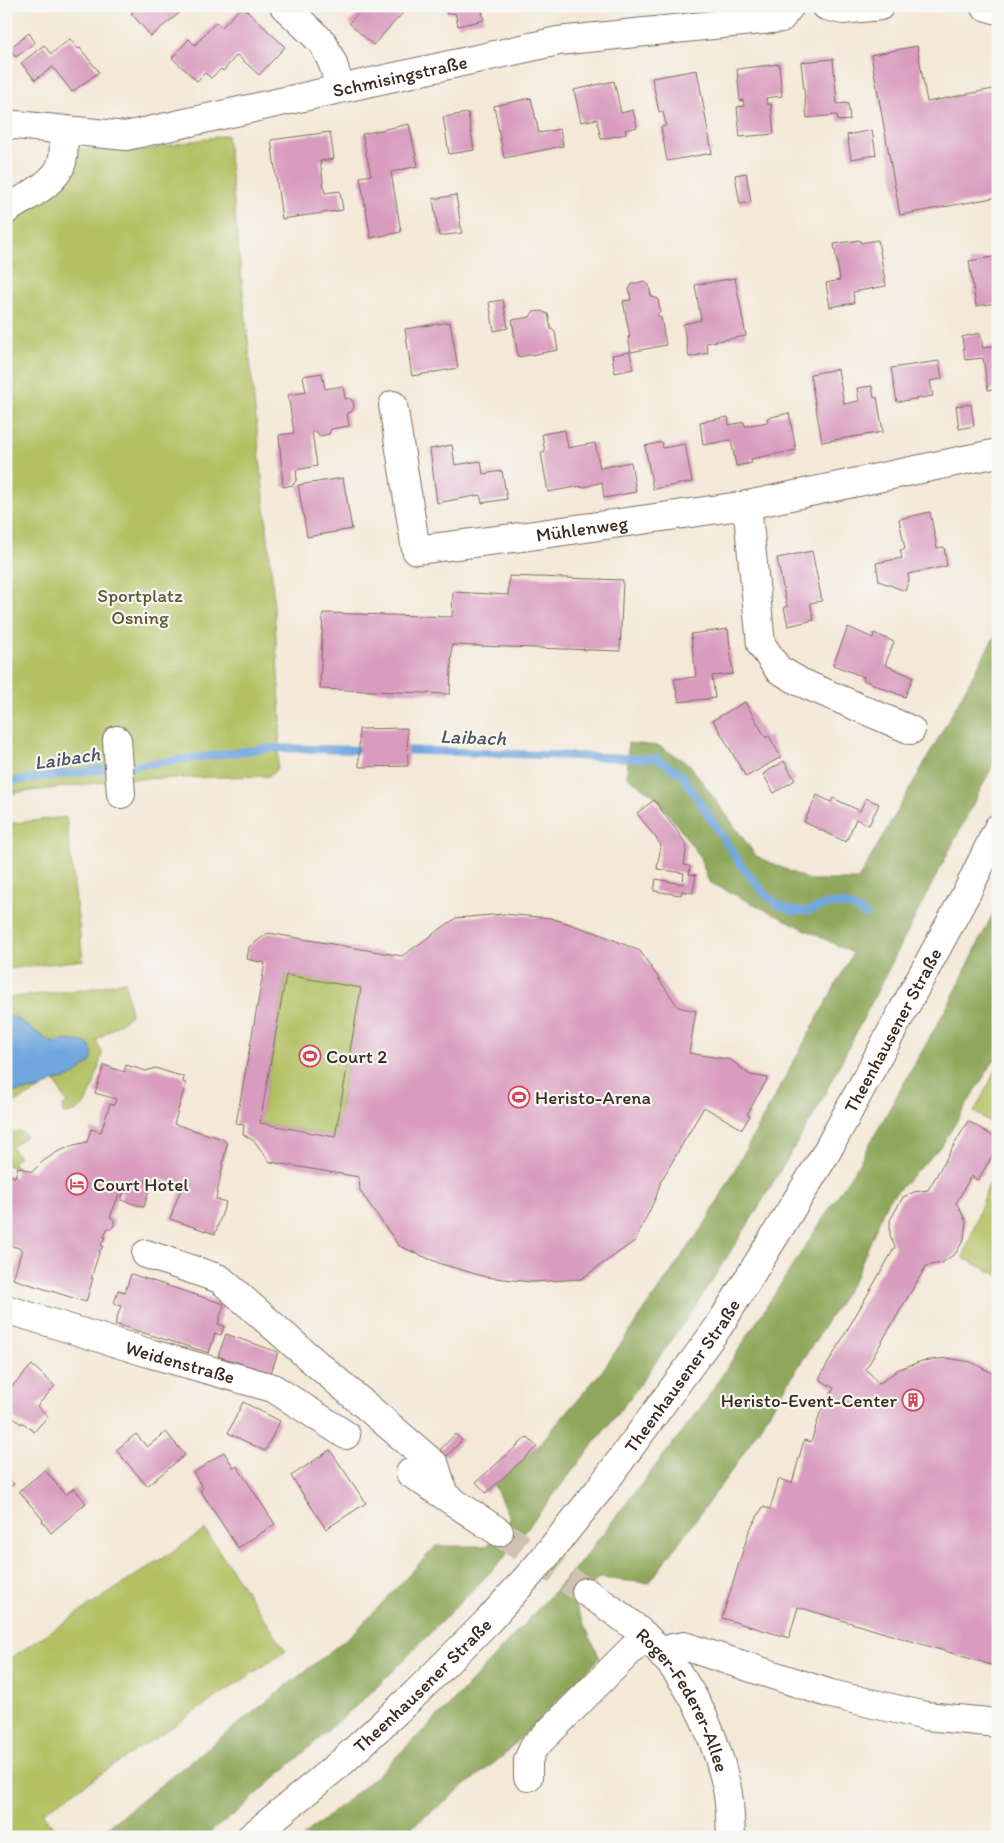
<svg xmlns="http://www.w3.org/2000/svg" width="1004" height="1843" viewBox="0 0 1004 1843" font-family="Itim,sans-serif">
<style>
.green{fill:#b3c164;stroke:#777641}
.forest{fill:#8ea75a;stroke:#64683c}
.water{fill:#70a6de;stroke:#56687e}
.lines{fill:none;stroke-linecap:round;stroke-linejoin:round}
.stream{stroke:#70a6de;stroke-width:8}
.building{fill:#d99cbf;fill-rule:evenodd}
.minor-tunnel{stroke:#cfc2b2;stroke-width:28;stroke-dasharray:28 14;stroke-linecap:butt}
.minor-casing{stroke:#7c6c5f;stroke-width:30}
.major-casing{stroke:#7c6c5f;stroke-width:30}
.minor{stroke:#fff;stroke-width:28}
.major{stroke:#fff;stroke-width:28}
.labels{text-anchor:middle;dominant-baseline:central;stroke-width:4.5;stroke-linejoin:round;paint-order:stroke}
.street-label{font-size:19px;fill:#3b2a1e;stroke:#f6f6f2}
.park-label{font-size:19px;fill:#5f5733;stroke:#f6f6f2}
.poi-label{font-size:19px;fill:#3b2a1e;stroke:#f6f6f2;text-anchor:start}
.water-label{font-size:20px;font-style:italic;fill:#4e5561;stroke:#f6f6f2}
</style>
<rect width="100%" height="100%" fill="#f6f6f2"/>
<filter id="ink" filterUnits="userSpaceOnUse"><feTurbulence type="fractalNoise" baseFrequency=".02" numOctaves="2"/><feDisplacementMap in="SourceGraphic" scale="10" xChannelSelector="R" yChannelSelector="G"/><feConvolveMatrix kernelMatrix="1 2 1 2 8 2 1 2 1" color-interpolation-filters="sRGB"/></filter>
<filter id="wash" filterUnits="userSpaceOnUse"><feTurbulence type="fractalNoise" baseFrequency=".0096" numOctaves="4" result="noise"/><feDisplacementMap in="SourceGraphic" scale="20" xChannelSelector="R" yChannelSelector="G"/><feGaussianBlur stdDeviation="1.12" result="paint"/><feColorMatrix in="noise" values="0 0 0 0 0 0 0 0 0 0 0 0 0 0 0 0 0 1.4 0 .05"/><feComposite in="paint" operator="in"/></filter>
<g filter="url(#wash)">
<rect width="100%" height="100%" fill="#f4e8d7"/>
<path class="green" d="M227 135 272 577 281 718 277 768 270 776 130 779 6 794V223L59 189 75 174 76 149 139 151Z
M66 817 83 960 6 969V824Z
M286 975 361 988 335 1137 260 1123Z
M125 981 131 1015 96 1041 102 1052 101 1058C95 1078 91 1114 64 1114L62 1110 63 1106 67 1103 55 1081 70 1078 92 1061 67 1040 55 1043 46 1039 6 1012V998L94 988Z
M998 1066V1127L974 1112Z
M41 1089 6 1107V1093Z
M6 1131H11L13 1133C19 1130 22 1131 26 1136L11 1147 19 1157 12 1162 18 1167V1169L6 1165Z
M998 1158V1275L963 1258Z
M205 1530 286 1651 42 1813 55 1830 46 1837H6V1661Z"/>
<path class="forest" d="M998 630V755L816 1111 750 1221 691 1313 629 1399 503 1559 377 1687 237 1812 203 1837H95L356 1631 436 1546H487L510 1519 494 1485 537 1447 602 1371 708 1219 853 953 709 882 699 855 656 797 627 776 628 743 659 746 690 765 756 856 809 880H858L933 748Z
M998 903V1054L942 1145 887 1202 855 1278 735 1466 649 1583 598 1578 575 1605 600 1658 503 1756 399 1837H303L375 1777 450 1705 579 1564 703 1405 859 1163 952 998Z"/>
<path class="water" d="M6 1012 46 1039 55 1043 67 1040 84 1042 89 1045 92 1051V1061L70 1078 55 1081 41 1089 6 1093Z"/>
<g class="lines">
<path class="stream" d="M398 750 658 759 682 775 740 864 763 892 777 904 793 911H808L829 904 847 905 866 915
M125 767 269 748 369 750
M6 782 113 768"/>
</g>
<g id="blocks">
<path class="building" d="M128 6H188L151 36 131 13 133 12Z
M242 6 285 47 259 75 237 55 223 71 221 69 211 78 205 73 197 81 172 58 189 39 195 45 216 22 222 27Z
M365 6H396L403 13 373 45 349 23Z
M445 6H481L484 20 458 26 455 13 447 14Z
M29 33 35 42 16 57 9 49Z
M70 39 78 49 80 48 99 72 72 92 53 67 35 80 21 63 44 45 51 54Z
M917 46 927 102 998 88V197L900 215 871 55Z
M833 59 837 104 848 103 850 120 838 121 837 115 807 118 801 62Z
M779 64 782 96 766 98 767 104H771L774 134 740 137 737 107 744 106 743 100 740 101 737 69Z
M697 70 712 153 667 161 661 127 666 126 663 111 659 112 652 78Z
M614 81 621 113 633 110 637 127 625 130 626 134 601 139 597 119 581 122 574 90Z
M531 98 539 133 560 129 563 146 504 158 494 106Z
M468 113 474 150 449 154 443 117Z
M409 124 418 166 391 172 401 232 371 238 360 177 371 175 362 134Z
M872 130 876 155 851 159 847 135Z
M330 132 334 159 320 161 325 193 340 191 343 210 282 219 271 140Z
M746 173 751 202 740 204 735 175Z
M456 195 462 233 439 236 433 199Z
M860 240 861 243 878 240 886 286 853 292 854 303 830 307 826 283 840 280 834 244Z
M998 256V303L976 306 969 261Z
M735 278 746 336 706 343 708 353 689 357 683 324 701 320 695 285Z
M644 281 649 285 651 296 658 299 660 311 657 315 661 318 666 345 631 352 628 337H630L623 301 631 300 629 289 632 284Z
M503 300 508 328 494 331 489 302Z
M541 311 548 314 551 329 555 332 558 350 518 357 512 320 530 317 533 312Z
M450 322 458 368 412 376 405 329Z
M980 333 983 348 998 345V388L988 390 983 358 965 360 962 337Z
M630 352 633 369 615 373 612 355Z
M939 361 942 379 930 381 933 396 897 402 891 368Z
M838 369 844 404 859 401 857 388 872 386 874 398 877 397 883 432 822 442 810 374Z
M322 373 325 389 343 386 345 399 349 398 353 401 354 408 351 412 347 413 349 426 331 429 329 434 319 436 316 431 312 432 317 466 296 470 297 479 293 485 283 487 279 435 294 433 288 395 306 392 303 376Z
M971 404 974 426 959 429 956 406Z
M789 413 796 450 751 459 752 463 736 466 731 440 703 445 700 422 728 417 729 425 744 422 745 426 768 422 767 418Z
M565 430 568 448 595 443 600 468 631 462 636 492 604 498 602 482 581 488V486L548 492 541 453 545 452 542 434Z
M662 442 663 448 685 444 692 482 653 489 645 446Z
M452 445 455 465 481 461 483 474 502 471 507 499 482 503 480 495 437 503 430 449Z
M343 478 352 529 307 537 298 485Z
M930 512 937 548 944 547 947 566 908 574 909 580 905 591 879 581 876 563 902 558 900 550 905 549 899 519Z
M812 551 822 601 810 603 814 620 788 626 784 607H787L777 558Z
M509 576 623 580 620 651 452 645 450 694 320 689 323 613 452 617 453 592 508 595Z
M848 627 873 638 874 633 894 642 885 665 913 677 905 697 863 680 864 677 833 665Z
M728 629 733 674 712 676 715 698 679 702 674 679 696 677 691 634Z
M745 702 766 738 769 736 781 757 746 777 713 720Z
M407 728 408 766 359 767V729Z
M784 761 795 780 774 793 763 774Z
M817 795 831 802 833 798 860 811 866 798 879 804 869 825 856 819 846 842 804 822Z
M654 800 687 845 684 865 690 866 689 874 696 875 693 893 682 891 681 895 654 891 656 879 683 884 684 873 657 869 661 845 637 813Z
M503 914 551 918 597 933 640 951 678 1007 696 1011 689 1053 731 1060 750 1075 768 1078 747 1114 750 1116 742 1129 704 1107 661 1181 656 1197 635 1241 581 1279 532 1282 486 1277 441 1264 399 1246 360 1191 359 1177 270 1162 255 1142 243 1134 244 1125 236 1124 265 963 247 959 249 947 268 933 402 956 456 918ZM286 975 361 988 335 1137 260 1123Z
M104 1065 124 1072 126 1065 146 1071 155 1068 184 1077 183 1082 186 1083 174 1124 223 1139 227 1144 216 1199 226 1202 215 1234 170 1219 182 1186 157 1178 156 1181 147 1178 145 1183 151 1184 144 1207 121 1200 123 1193 120 1192 110 1217 114 1220V1225L111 1229H107L104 1237 105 1238 101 1245 103 1246 101 1250H100L91 1278H93L86 1302 13 1279 22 1249 6 1244V1174L15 1177 18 1167 32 1172 42 1162 57 1152 74 1145 87 1142 91 1129 101 1132 110 1104 114 1105 116 1099 95 1093Z
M968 1121 998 1139V1146L978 1180 971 1176 956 1203 959 1207 966 1222 964 1239 956 1253 942 1263 926 1266 866 1369 879 1384 899 1369 922 1361 947 1358 971 1362 998 1376V1667L798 1607 789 1638 722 1618 749 1531 763 1507 770 1509 779 1479 792 1483 804 1440 811 1442 820 1413 834 1388 819 1379 895 1247 890 1235V1220L903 1197 914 1192 928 1190Z
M131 1274 224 1304 218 1324 224 1326 221 1335 215 1333 209 1353 115 1324 121 1306 114 1304 118 1290 125 1292Z
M226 1334 278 1352 271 1373 218 1356Z
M32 1365 55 1386 37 1406 48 1416 34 1432 22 1422 21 1424 6 1411V1393Z
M243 1402 280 1421 265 1451 228 1433Z
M166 1432 185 1455 147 1486 116 1450 136 1434 147 1447Z
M455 1434 462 1440 447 1456 440 1450Z
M527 1437 537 1447 486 1493 476 1482Z
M330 1450 366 1503 326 1529 291 1476Z
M224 1452 234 1468 237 1466 275 1524 238 1548 200 1490 203 1488 193 1473Z
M45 1470 65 1495 74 1488 86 1503 51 1533 42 1521 43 1520 19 1491Z
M6 1475 14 1484 6 1489Z"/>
</g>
</g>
<g filter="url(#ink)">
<use href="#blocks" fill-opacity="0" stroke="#7c6c5f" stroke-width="1"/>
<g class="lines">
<path class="minor-tunnel" d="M499 1532 586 1592"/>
<g class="minor-casing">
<g id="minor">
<path d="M284 6 323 43 333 64 340 88"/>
<path d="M826 6 843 10 880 6"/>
<path d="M984 6 998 10"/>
<path id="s1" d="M6 124 126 136 558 41 781 18 790 6"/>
<path d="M6 210C24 198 57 183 62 162 65 152 63 140 64 130"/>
<path id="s2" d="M393 405 416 550 521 537 747 505 998 453"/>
<path d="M747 505 761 644 778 669 800 682 911 730"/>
<path d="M117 740 121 794"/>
<path d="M146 1254 220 1279 304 1353 435 1465 444 1495"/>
<path id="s3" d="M6 1309 152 1354 273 1388 346 1435"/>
<path d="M410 1473 499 1532"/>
<path id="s4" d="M586 1592C606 1605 626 1619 644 1635 687 1674 713 1728 726 1784 730 1800 730 1819 731 1837"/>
<path d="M663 1656 672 1648 684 1646 831 1694 926 1716 998 1723"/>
<path d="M528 1777V1760L534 1747 645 1636"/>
</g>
</g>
<g class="major-casing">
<g id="major">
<path id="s5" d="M251 1837 343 1761 416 1693 488 1621 540 1563 598 1491 719 1326 826 1153 967 892 998 828"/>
</g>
</g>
<use href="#minor" class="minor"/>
<use href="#major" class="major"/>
</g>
</g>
<defs>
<g id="stadium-ring" transform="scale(1.125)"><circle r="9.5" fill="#f6f6f2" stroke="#d1495b" stroke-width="1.5"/><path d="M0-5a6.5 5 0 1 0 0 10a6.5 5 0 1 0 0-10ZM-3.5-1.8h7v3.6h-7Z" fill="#d1495b"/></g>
<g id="hotel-ring" transform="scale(1.125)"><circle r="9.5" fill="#f6f6f2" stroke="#d1495b" stroke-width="1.5"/><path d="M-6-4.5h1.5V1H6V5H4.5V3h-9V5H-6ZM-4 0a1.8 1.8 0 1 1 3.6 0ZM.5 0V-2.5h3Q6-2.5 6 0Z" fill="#d1495b"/></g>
<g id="building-ring" transform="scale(1.125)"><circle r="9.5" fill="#f6f6f2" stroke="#d1495b" stroke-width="1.5"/><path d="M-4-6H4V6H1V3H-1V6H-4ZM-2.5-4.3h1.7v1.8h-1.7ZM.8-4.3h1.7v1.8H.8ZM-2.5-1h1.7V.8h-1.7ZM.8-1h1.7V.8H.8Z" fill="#d1495b"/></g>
</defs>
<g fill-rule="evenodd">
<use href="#stadium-ring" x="310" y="1056"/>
<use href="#stadium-ring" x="519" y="1097"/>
<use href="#hotel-ring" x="77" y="1184"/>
<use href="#building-ring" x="913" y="1400"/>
</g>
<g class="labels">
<g class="street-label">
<text stroke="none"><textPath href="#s1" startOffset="401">Schmisingstraße</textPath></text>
<text stroke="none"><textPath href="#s2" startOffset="314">Mühlenweg</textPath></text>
<text stroke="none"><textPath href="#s5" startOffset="1039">Theenhausener Straße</textPath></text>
<text stroke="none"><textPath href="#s3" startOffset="182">Weidenstraße</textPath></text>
<text stroke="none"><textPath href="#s5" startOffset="634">Theenhausener Straße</textPath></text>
<text stroke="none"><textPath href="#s5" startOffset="229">Theenhausener Straße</textPath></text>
<text stroke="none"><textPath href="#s4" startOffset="149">Roger-Federer-Allee</textPath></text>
</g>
<g class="park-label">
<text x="140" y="595">Sportplatz<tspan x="140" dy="22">Osning</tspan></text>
</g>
<g class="poi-label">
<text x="326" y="1056">Court 2</text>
<text x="535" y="1097">Heristo-Arena</text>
<text x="93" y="1184">Court Hotel</text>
<text x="897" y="1400" text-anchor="end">Heristo-Event-Center</text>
</g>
<g class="water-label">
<text transform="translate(473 737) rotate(2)">Laibach</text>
<text transform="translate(67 758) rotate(-8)">Laibach</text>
</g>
</g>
<rect width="1004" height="1843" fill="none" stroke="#f6f6f2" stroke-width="25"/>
</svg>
